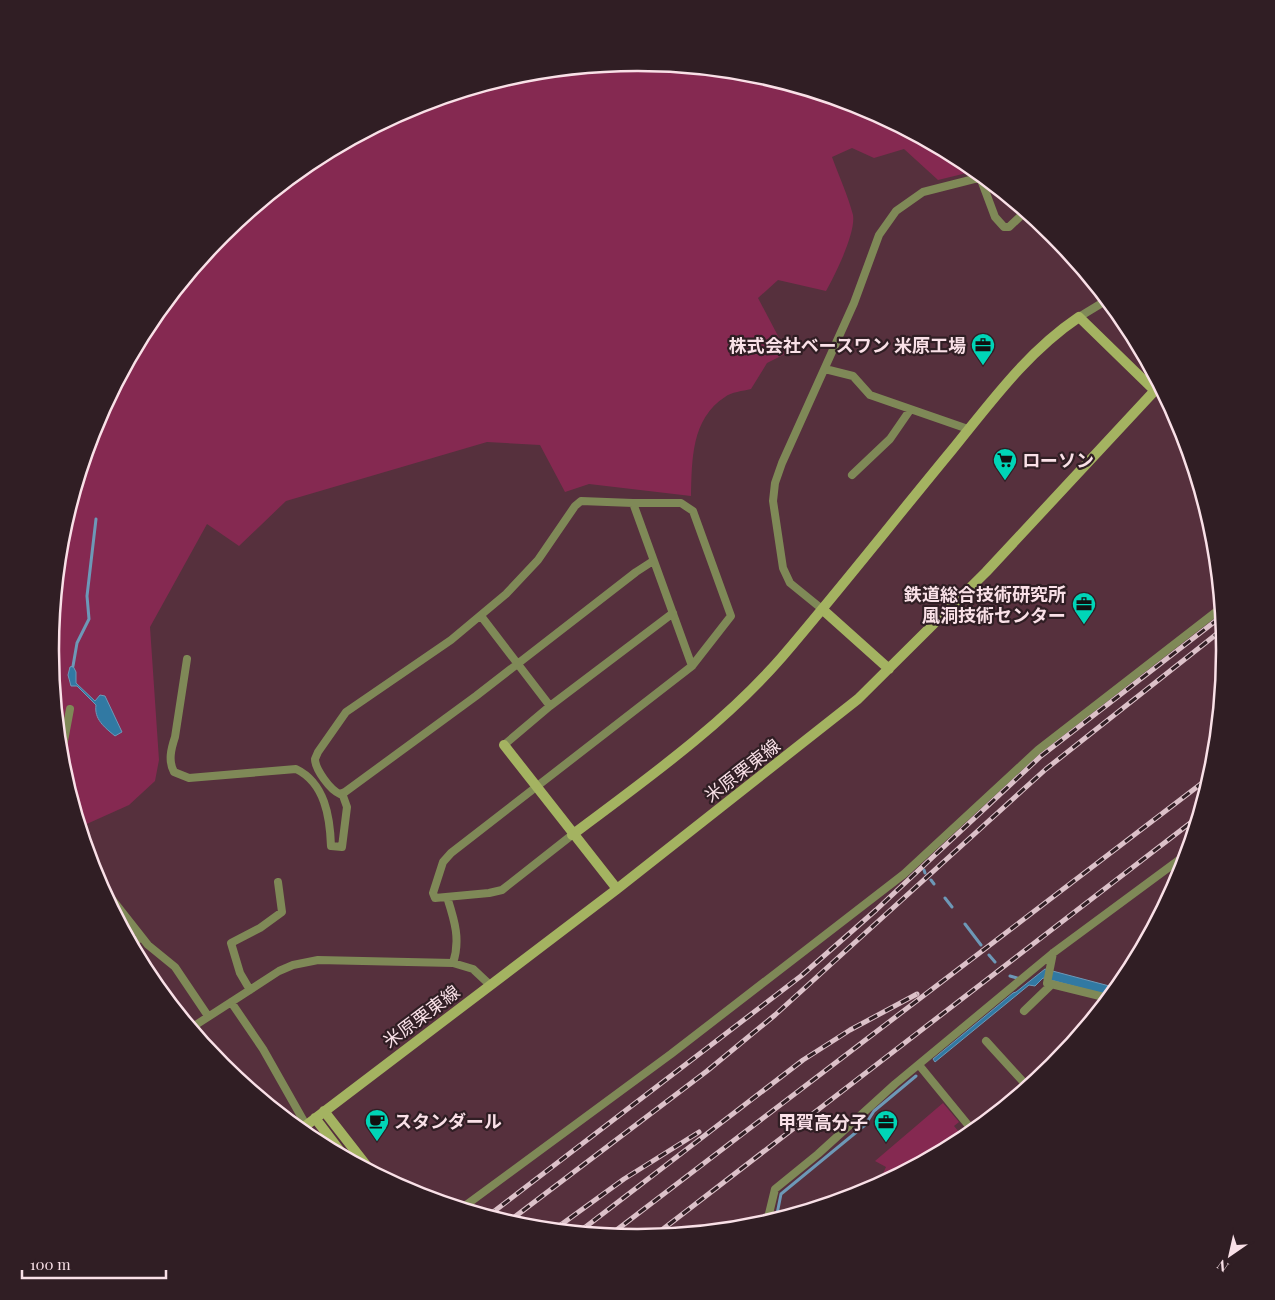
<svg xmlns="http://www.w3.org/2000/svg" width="1275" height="1300" viewBox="0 0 1275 1300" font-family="'Playfair Display','Noto Sans JP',serif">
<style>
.green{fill:#852951}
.water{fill:#3179a3;stroke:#6d98b7}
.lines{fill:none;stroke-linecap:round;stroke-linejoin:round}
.stream{stroke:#6d98b7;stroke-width:3}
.street{stroke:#7f8957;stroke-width:8}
.secondary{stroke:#a4b361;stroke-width:10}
.rail-casing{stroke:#dcc1c9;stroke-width:5}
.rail{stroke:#301e24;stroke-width:3;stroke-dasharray:9;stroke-linecap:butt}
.labels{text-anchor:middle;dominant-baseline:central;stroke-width:4.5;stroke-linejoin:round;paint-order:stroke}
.poi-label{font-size:18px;font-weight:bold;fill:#f9e0e7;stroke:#301e24;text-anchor:end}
.street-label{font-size:18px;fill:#f9e0e7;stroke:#301e24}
.rim{fill:none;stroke:#f9e0e7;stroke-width:2.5}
</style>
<rect width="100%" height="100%" fill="#56303d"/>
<path class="green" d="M638 63 752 74 863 107 964 162 975 171 938 180 904 149 874 158 852 148 832 157C839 176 848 196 853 215 856 233 835 275 826 291L778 280 758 298 787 353 767 363 751 389C743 391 731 392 725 397 691 419 692 460 691 496L589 484 565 492 540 445 487 442 286 501 239 546 207 524 150 627 159 760 155 781 129 805 80 827 61 764 50 650 61 535 95 425 149 323 222 234 311 161 413 107 523 74Z
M943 1103 959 1122 954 1126 964 1138 878 1184 886 1167 875 1161Z"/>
<path class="water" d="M73 666 76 672V683L95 701 100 695 105 696 122 732 115 736C104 727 94 719 96 705L77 686H71L68 675 70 667Z
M1045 969 1117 988 1110 996 1043 978 1035 986 1029 985 935 1062 933 1059 1013 993 1016 992Z"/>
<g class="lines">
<path class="stream" d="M73 666 77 643 89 619 87 596 96 519
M924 870 925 873
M931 880 934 884
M945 898 952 907
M965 924 981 945
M989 955 995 962
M1010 976 1017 978
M776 1219 781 1194 865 1125 874 1111 916 1076"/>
<path class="street" d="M980 177 995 217 1004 227H1009L1025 212
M1079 317 1107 300
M825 369 853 376 870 395 968 429
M852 475 890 439 910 410
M633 503 581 501 575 506 538 560 506 594 451 640 346 712 318 752 315 759C315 769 330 790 340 794L345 792 476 696 636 572 653 561
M822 609 790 583 783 568 773 501 775 483 782 463 854 303 879 235 896 211 923 192 982 177
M481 616 550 706
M187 659 175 737C171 749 168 761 174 772L189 778 296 769C325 783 330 817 331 846L342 847 347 807 342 793
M504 745 550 706 673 613
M61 757 70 709
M572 835 502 890 489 893 435 898 433 893 443 862 451 853 692 666 731 616 693 511 681 503H633L692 666
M100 884 148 945 175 967 208 1016
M447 897C454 919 461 939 453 963
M132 944 141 937
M1053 953 1047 983 1108 998
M250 990 240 973 231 943 260 928 282 912 278 882
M231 1002 263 1049 306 1125
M1024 1011 1051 985
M191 1028 279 971 293 965 318 960 453 963 473 969 489 984
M986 1041 1027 1086
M919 1065 973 1131
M462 1208 671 1054 904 874 1038 750 1221 608
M767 1222 775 1189 818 1154 895 1084 1053 953 1187 854"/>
<path class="secondary" d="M822 609 889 669
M504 745 617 889
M572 835C645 780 722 726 782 657 840 589 895 519 952 450 991 402 1027 352 1079 317L1155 391
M324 1111 370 1170
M315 1118 343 1155
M300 1130 617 889 858 699 986 572 1159 386"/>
<g class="rail-casing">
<path id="rail" d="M488 1216 801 976 876 910 1041 756 1222 616
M508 1222 707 1071 775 1015 1046 769 1223 629
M555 1229 624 1179 699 1132
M579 1232 803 1060 850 1030 917 994
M610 1235 1210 777
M654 1236 1198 817"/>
</g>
<use href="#rail" class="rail"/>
</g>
<defs>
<g id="office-pin" transform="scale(1.25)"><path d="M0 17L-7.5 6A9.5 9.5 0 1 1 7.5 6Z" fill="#00d5b7" stroke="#301e24"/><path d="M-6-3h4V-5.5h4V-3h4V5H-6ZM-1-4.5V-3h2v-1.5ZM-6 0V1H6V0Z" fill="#111"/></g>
<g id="supermarket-pin" transform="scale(1.25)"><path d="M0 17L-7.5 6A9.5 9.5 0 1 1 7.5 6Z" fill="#00d5b7" stroke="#301e24"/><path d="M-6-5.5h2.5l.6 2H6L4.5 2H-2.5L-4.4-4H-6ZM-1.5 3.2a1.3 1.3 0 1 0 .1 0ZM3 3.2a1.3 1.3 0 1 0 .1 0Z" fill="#111"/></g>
<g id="cafe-pin" transform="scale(1.25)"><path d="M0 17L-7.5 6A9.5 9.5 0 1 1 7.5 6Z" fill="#00d5b7" stroke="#301e24"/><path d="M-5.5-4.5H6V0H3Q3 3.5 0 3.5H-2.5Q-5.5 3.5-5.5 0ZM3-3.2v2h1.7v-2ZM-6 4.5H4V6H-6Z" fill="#111"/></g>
</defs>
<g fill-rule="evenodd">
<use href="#office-pin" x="983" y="345"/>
<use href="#supermarket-pin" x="1005" y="460"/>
<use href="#office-pin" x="1084" y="604"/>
<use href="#cafe-pin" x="377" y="1121"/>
<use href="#office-pin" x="886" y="1122"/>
</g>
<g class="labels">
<g class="poi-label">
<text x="966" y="345">株式会社ベースワン 米原工場</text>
<text x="1022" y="460" text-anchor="start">ローソン</text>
<text x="1066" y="594">鉄道総合技術研究所<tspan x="1066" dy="21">風洞技術センター</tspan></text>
<text x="394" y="1121" text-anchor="start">スタンダール</text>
<text x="868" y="1122">甲賀高分子</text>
</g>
<g class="street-label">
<text transform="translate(742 770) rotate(-38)">米原栗東線</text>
<text transform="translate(421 1016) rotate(-37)">米原栗東線</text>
</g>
</g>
<path d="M0 0H1275V1300H0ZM637 71H638A578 578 0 0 1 1216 649V651A578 578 0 0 1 638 1229H637A578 578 0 0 1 59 651V649A578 578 0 0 1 637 71Z" fill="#301e24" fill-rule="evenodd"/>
<path class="rim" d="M637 71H638A578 578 0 0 1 1216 649V651A578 578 0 0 1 638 1229H637A578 578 0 0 1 59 651V649A578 578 0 0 1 637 71Z"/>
<g transform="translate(1230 1255) rotate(214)" stroke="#301e24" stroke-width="4" paint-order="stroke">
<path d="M0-4L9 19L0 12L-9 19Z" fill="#f9e0e7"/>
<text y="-8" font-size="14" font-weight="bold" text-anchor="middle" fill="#f9e0e7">N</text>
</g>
<path d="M22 1270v8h144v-8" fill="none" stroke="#f9e0e7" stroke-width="2.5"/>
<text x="30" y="1270" font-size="15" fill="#f9e0e7" stroke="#301e24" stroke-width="4" paint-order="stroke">100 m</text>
</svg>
